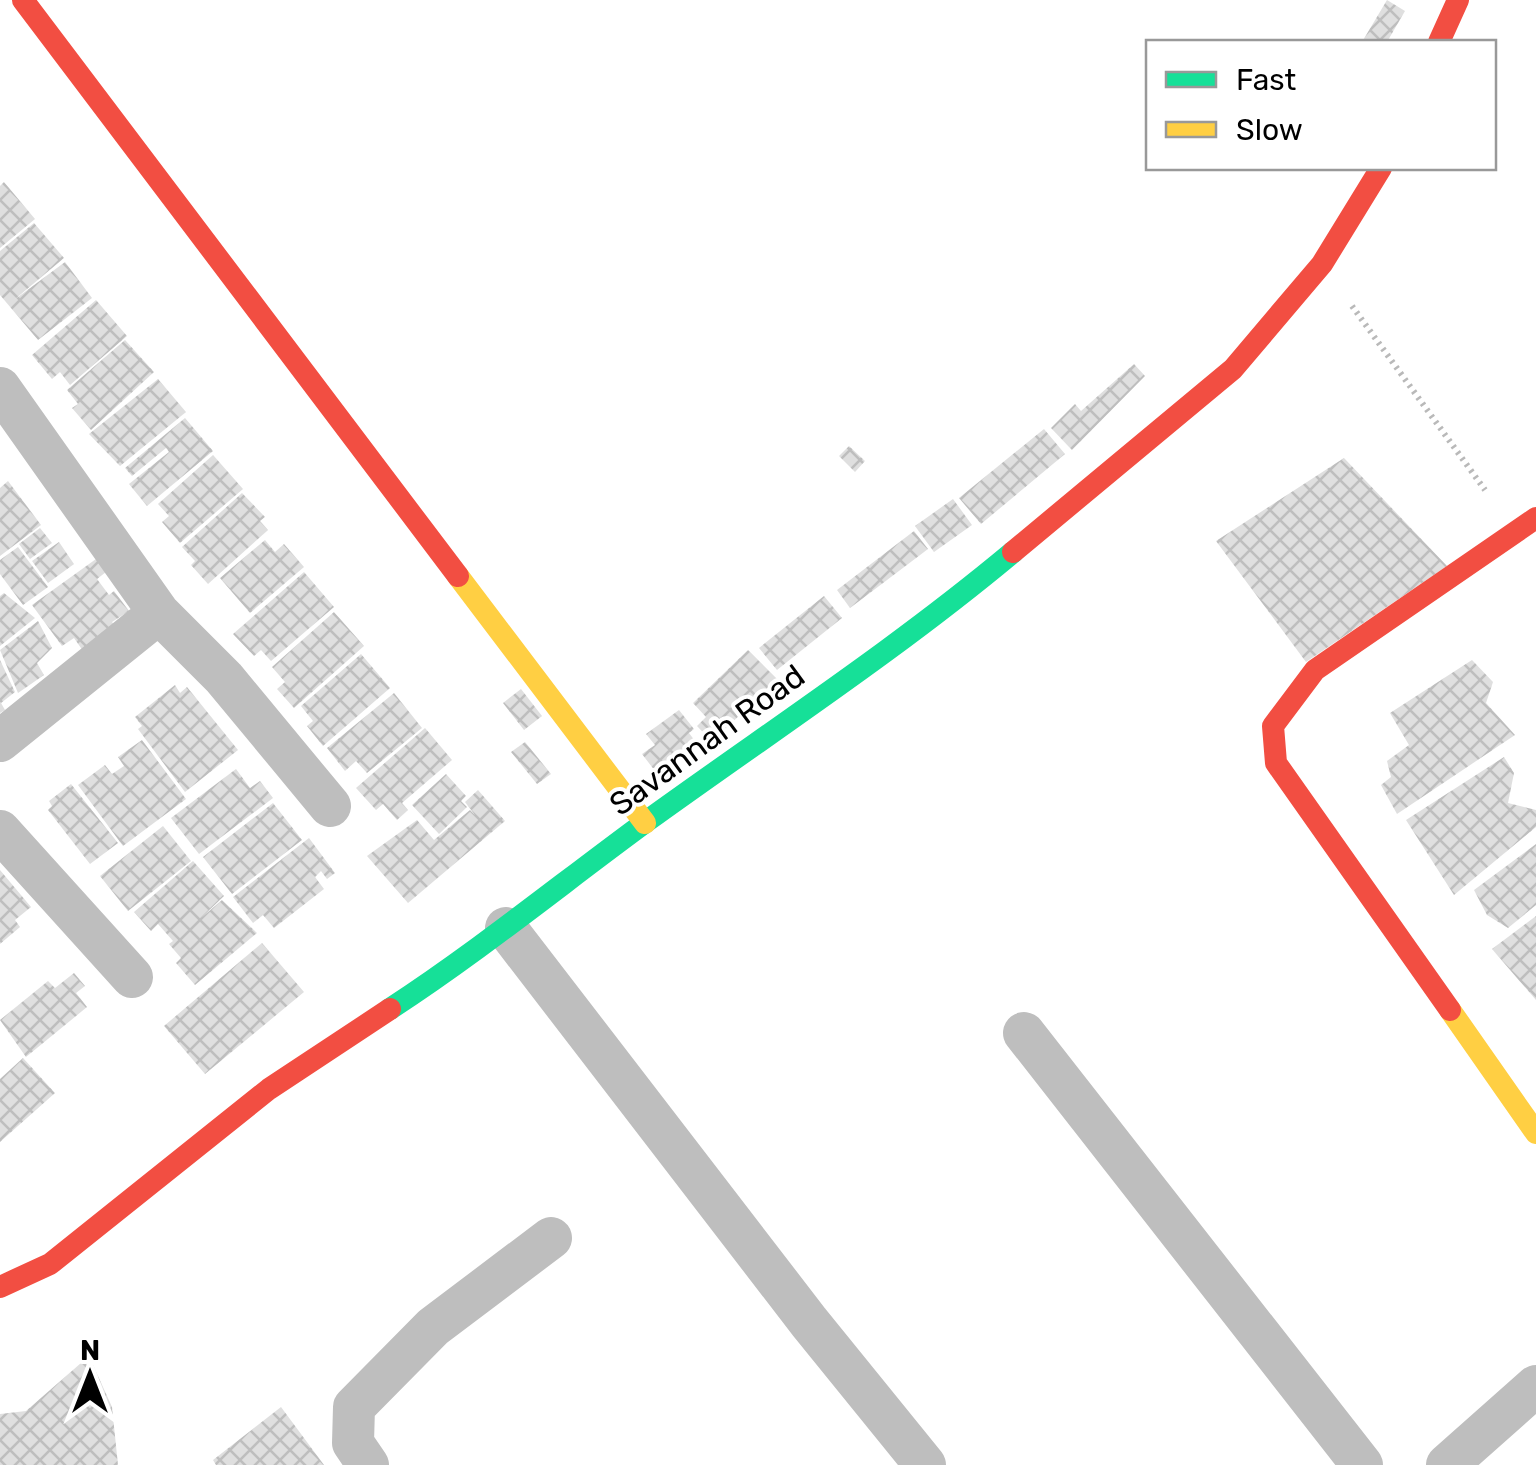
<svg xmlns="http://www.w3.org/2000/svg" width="1536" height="1465" viewBox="0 0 1536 1465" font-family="Rubik,sans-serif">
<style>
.building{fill:url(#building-cross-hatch)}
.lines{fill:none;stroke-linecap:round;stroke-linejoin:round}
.path{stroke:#b9b9b9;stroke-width:6;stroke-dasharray:2.5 5;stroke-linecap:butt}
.street{stroke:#bebebe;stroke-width:42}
.fast{stroke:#16e098;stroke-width:22}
.slow{stroke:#ffcf43;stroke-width:22}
.jam{stroke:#f24e42;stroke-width:22}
.labels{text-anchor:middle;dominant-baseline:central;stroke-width:8;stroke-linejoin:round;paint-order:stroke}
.street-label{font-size:32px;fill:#000;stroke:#fff}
</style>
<defs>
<pattern id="building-cross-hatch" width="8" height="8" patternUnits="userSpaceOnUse" patternTransform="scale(2.5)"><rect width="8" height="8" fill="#dfdfdf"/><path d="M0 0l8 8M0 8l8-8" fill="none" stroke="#bebebe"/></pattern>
</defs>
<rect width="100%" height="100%" fill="#fff"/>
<path class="building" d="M1387 0 1405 11 1387 42H1362Z
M4 182 35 219 0 248V186Z
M34 223 64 258 14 300 65 262 92 298 38 340 0 295V251Z
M96 300 127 336 70 385 60 372 52 379 32 355Z
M125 340 154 372 91 430 72 408 78 404 67 390Z
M1134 364 1145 376 1072 450 1051 428 1075 404 1081 411Z
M158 379 186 412 120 466 89 434Z
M185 418 213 451 147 506 129 484 169 452 166 448 132 476 125 468Z
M1044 429 1065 454 981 524 959 498Z
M849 446 865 461 855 472 839 456Z
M213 455 243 489 180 543 162 522 169 516 158 504Z
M1344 458 1447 566 1306 662 1216 541Z
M8 481 41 525 0 556V488Z
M242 493 265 517 260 521 268 530 208 584 191 565 195 561 182 547Z
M953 499 972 525 934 552 915 526Z
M40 528 52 543 30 559 19 544Z
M914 531 928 549 850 608 837 590Z
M265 540 275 552 284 544 304 567 250 613 220 578Z
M59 542 74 564 48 583 32 561Z
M18 547 48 587 23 605 0 574V560Z
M96 559 106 572 97 579 109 595 114 591 129 611 112 622 115 626 90 661 74 638 62 646 32 605Z
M304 572 334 607 271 661 261 650 254 656 233 634Z
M4 593 35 618 0 646V596Z
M824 596 842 618 777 670 759 648Z
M334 612 364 646 294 708 277 689 285 682 272 667Z
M38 621 52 648 37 663 44 675 18 693 0 650Z
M748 650 777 679 712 742 697 726 706 717 693 703Z
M361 654 390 688 323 746 307 726 313 721 301 706Z
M0 660 15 692 1 703 5 710 0 713Z
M1472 660 1493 682 1486 703 1515 735 1397 814 1381 785 1391 777 1387 761 1409 745 1390 713Z
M175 685 180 693 187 687 238 750 185 792 138 729 142 726 135 717Z
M521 689 542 716 524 730 503 703Z
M394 693 422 728 367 773 356 761 345 771 327 748Z
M679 710 694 729 689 733 695 741 655 771 642 754 655 745 646 734Z
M425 728 452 760 402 803 408 810 397 820 383 804 376 810 356 788Z
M142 740 186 799 123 846 78 785 105 765 112 774 124 766 118 757Z
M525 742 551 774 537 784 511 752Z
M1504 757 1514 773 1508 803 1536 810V827L1454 895 1406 820Z
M236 769 250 788 260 781 273 798 199 854 171 818Z
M446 774 466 796 461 801 467 807 439 834 412 805Z
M71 784 118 843 90 864 48 810 52 806 49 801Z
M478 790 505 821 408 903 367 856 417 820 434 840 470 810 475 815 465 802Z
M273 803 302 840 232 894 203 857Z
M163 826 191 861 128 911 100 876Z
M309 838 335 873 327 879 321 871 315 877 324 889 274 928 263 915 253 923 233 897Z
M1536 844V905L1508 928 1487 915 1474 890Z
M193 861 224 896 201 918 222 900 257 933 195 985 176 963 181 958 169 944 173 941 158 924 151 931 134 912Z
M0 870 31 907 15 920 20 927 0 944Z
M1536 916V1000L1492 949Z
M262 943 304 992 205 1074 164 1026Z
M74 973 85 986 76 993 87 1007 26 1057 0 1020 48 981 55 988Z
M23 1058 55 1093 0 1142V1079Z
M89 1356 112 1407 118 1465H0V1414L26 1411Z
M281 1407 324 1465H216L213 1460Z"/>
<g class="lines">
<path class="path" d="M1352 306 1485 490"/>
<path class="street" d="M0 388 159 613 224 678 330 806
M0 741 159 613
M0 831 132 977
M506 928 809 1322 925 1465
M1024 1033 1362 1465
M368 1465 353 1443 354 1407 433 1327 551 1238
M1447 1465 1536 1386"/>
<path class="fast" d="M390 1009C479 951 561 884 647 821 770 732 897 649 1013 552"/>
<path class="slow" d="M458 576 645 823
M1450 1010 1536 1133"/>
<path class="jam" d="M23 0 458 576
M1439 42 1458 0
M1013 552 1233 369 1322 264 1381 168
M1450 1010 1276 763 1273 726 1315 670 1536 518
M0 1287 50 1264 269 1089 390 1009"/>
</g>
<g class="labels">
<g class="street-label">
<text transform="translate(707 740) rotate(-36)">Savannah Road</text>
</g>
</g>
<rect x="1146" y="40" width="350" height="130" fill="#ffffff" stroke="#999999" stroke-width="2.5"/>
<rect x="1166" y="72" width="50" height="15" fill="#16e098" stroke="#999999" stroke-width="2.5"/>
<text x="1236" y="90" font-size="30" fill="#000000">Fast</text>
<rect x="1166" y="122" width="50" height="15" fill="#ffcf43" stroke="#999999" stroke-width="2.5"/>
<text x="1236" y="140" font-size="30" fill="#000000">Slow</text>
<g transform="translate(90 1375)" stroke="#ffffff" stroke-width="8" paint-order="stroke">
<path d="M0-8L18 38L0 25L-18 38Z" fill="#000000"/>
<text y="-15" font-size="28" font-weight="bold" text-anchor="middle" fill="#000000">N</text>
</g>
</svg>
